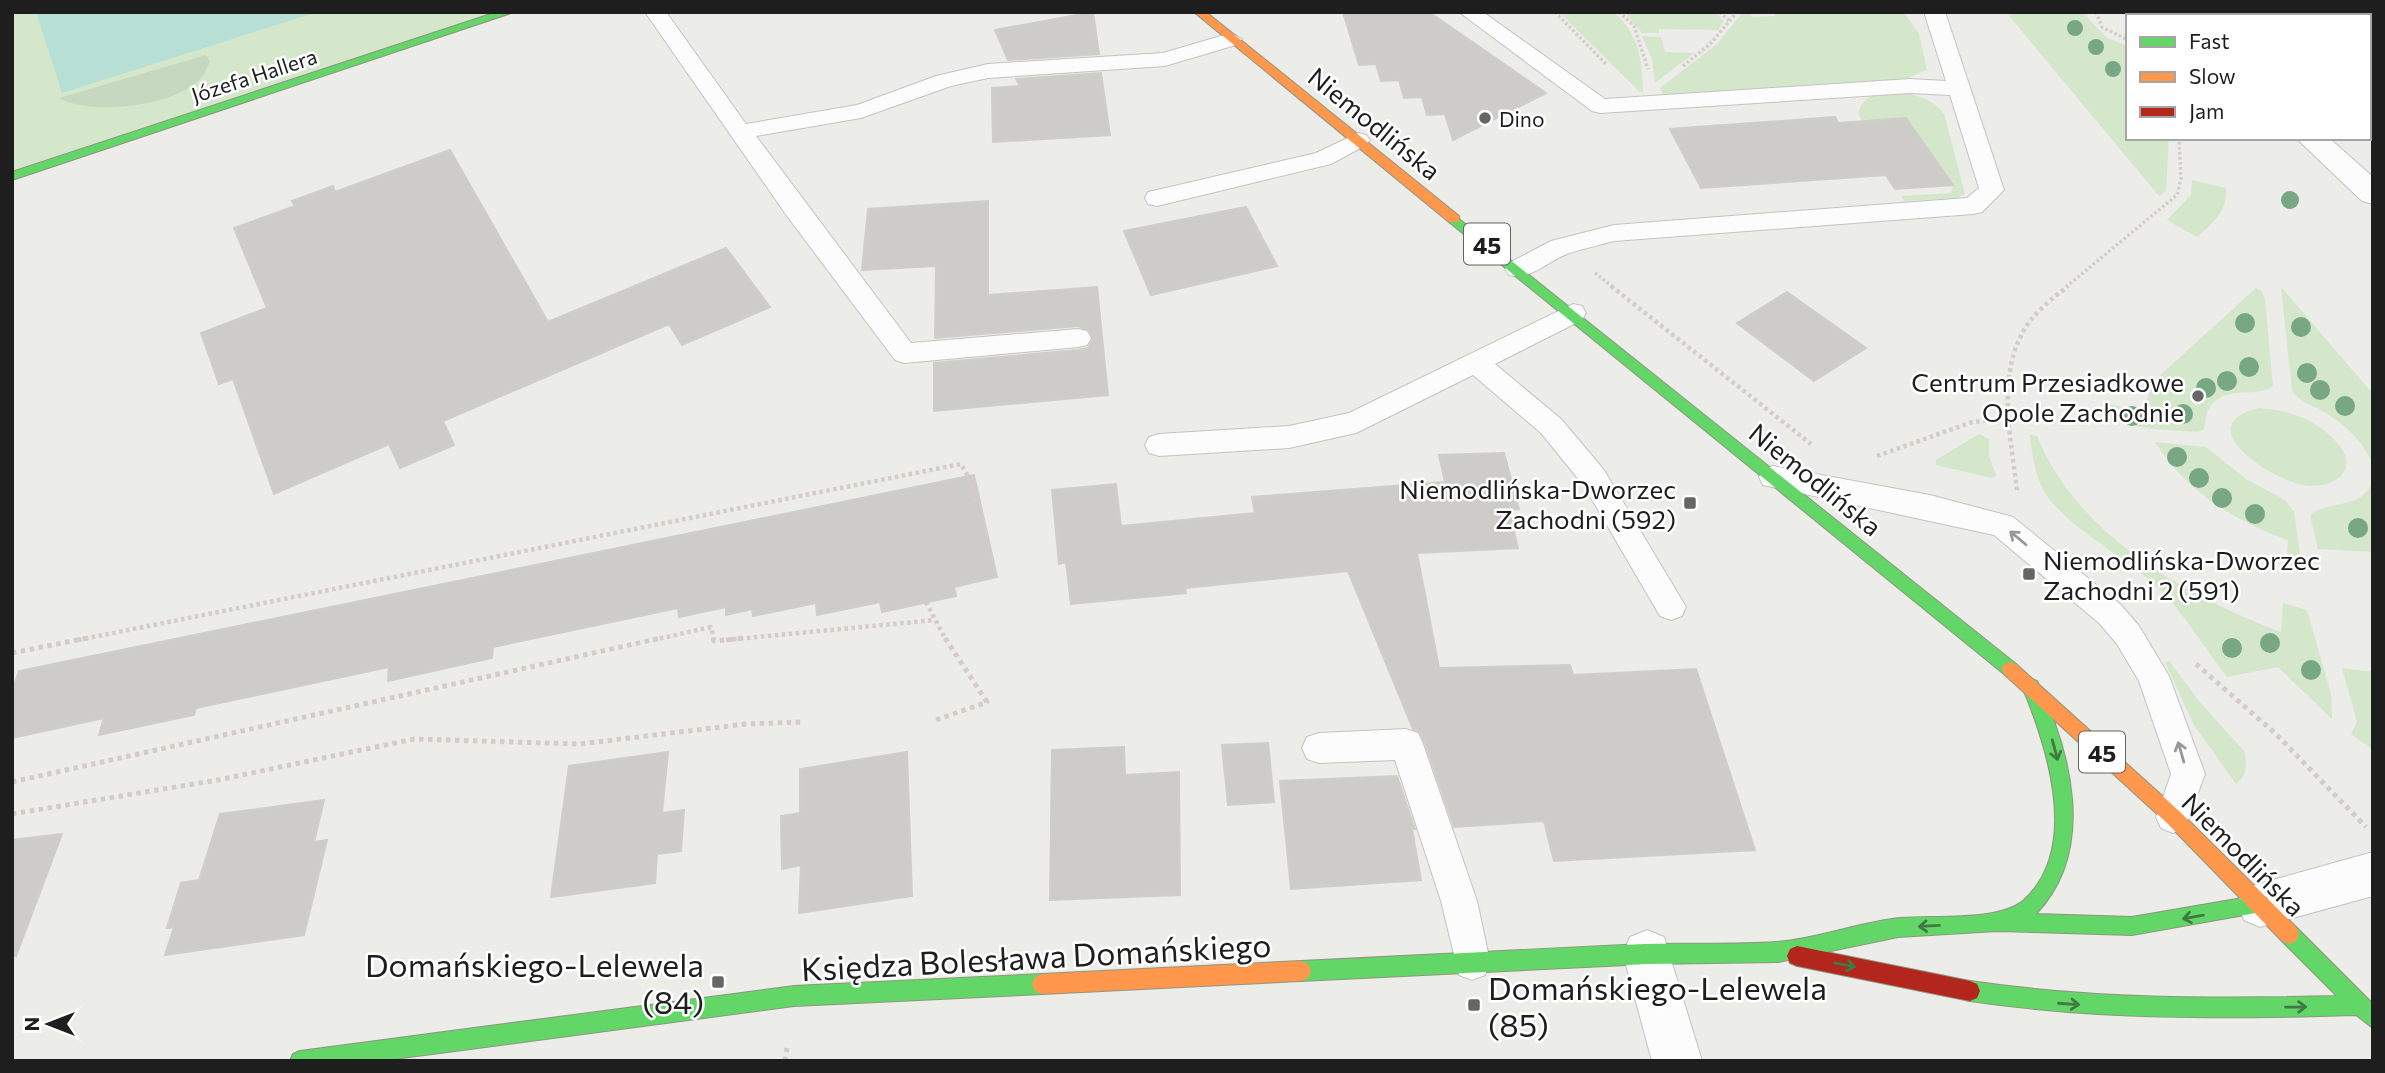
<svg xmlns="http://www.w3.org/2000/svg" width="2385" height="1073" viewBox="0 0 2385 1073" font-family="Commissioner,sans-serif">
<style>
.grass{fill:#d4e7ca}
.forest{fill:#c4d9c0}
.pitch{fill:#b7dfd5}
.building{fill:#cdccc9;stroke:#cfcec9;stroke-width:2}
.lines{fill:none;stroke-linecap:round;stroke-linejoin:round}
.lane-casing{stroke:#c3c3c2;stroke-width:2}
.street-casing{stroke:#c3c3c2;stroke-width:2}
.fast-casing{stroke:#909582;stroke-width:2}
.slow-casing{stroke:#909582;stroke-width:2}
.jam-casing{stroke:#909582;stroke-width:2}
.path-far2{stroke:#d5ccc8;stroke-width:3.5;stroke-dasharray:2.5 2.5;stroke-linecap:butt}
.path-far1{stroke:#d5ccc8;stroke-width:4.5;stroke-dasharray:3.5 3.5;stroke-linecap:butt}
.path{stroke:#d5ccc8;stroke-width:5;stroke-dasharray:4.5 4.5;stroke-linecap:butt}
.lane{fill:#fcfcfc;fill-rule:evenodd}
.street{fill:#fcfcfc;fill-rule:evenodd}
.fast{fill:#63d668;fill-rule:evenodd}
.slow{fill:#ff974d;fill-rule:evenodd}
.jam{fill:#b3261e;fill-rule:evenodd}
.rail{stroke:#cacac9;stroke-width:4.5;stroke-dasharray:10 10;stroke-linecap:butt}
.tree{fill:#77a883}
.oneway{stroke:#989898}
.oneway2{stroke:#407a43}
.poi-dot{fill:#666665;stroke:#fff;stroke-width:2.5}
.labels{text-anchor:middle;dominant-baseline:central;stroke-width:5;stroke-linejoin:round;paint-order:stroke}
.far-street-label{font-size:21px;fill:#1e1e1e;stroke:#fff}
.far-poi-label{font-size:21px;fill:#1e1e1e;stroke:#fff;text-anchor:start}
.shield{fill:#fff;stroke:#626262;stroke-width:2}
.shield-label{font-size:24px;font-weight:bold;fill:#1e1e1e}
.street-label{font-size:26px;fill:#1e1e1e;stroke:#fff}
.poi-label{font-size:26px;fill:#1e1e1e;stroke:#fff;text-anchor:end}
.near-street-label{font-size:32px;fill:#1e1e1e;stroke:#fff}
.near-poi-label{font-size:32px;fill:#1e1e1e;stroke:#fff;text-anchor:end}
</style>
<rect width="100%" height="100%" fill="#ecece8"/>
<path class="grass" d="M12 12H508L12 176Z
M1559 12H1614C1639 35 1642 59 1643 92H1640Z
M1624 12H1715L1724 21 1718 30 1659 29V33H1642Z
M1743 12H1750L1752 17 1775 16 1774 12H1904L1919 34 1927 70 1901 81 1663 95 1660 88 1716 45Z
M2006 12H2088L2087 17 2107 38 2128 46V138H2169L2166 191 2159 196Z
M1642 36 1661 37 1665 52 1694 53 1655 83 1652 59Z
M1884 93C1907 93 1929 94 1944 114L1965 194 1956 198 1904 201 1901 196 1951 193 1953 185 1906 118 1862 122 1858 113C1863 99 1870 96 1884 93Z
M2192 180 2226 188C2227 212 2214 222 2197 237L2167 220 2191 195Z
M2281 287 2373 394V466C2364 441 2343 422 2320 410 2309 404 2299 401 2292 391Z
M2256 288 2262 291 2265 300 2273 386C2255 399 2225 384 2210 407 2205 413 2206 422 2204 429L2198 432 2152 429 2111 421 2108 404 2147 413V399L2156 379Z
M2259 408C2289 410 2319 420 2339 445 2361 473 2329 490 2304 485 2269 479 2188 425 2259 408Z
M1979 434 1989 439V455L1996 476 1992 478 1936 465V460Z
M2030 435 2037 436C2077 535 2186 596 2281 632L2283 603 2307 610 2331 694 2332 719 2278 667 2227 677C2203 646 2183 611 2154 584 2125 557 2056 520 2042 487 2034 470 2032 453 2030 435Z
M2155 442 2206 447 2246 479 2285 500 2294 512 2303 574 2286 569 2288 540C2233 520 2187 492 2155 442Z
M2373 479V552L2318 549 2310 515C2330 499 2364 511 2373 479Z
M2169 661 2199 701 2244 751C2248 764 2247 776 2236 784L2194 725 2165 662Z
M2342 668 2373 672V750L2351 734 2357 722Z"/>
<path class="forest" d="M206 55 210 62C206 70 203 78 195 84 166 106 91 116 59 98Z"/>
<path class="pitch" d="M36 12H317L62 93Z"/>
<path class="building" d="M1093 12 1099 54 1008 60 995 30Z
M1343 12H1429L1546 93 1453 140 1445 114 1427 115 1422 97 1404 98 1399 80 1381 81 1376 64 1359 65Z
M1101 73 1110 135 993 142 992 88 1020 86 1016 79Z
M1835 117 1838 123 1906 118 1953 185 1895 189 1886 175 1701 188 1670 129Z
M450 150 548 322 726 248 770 307 682 345 669 324 443 421 454 445 400 468 389 444 274 494 233 379 219 384 201 333 267 308 234 228 295 206 292 201 333 186 335 192Z
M988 201V295L1097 287 1108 395 934 411V363L1078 350 1088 348 1093 339 1089 330 1078 326 935 338 936 266 862 270 868 209Z
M1246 207 1277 266 1151 295 1124 231Z
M1787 292 1866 348 1814 381 1737 323Z
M1504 453 1519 509 1509 510 1518 548 1417 553 1439 668 1570 665 1573 675 1696 669 1755 850 1554 861 1544 821 1454 827 1425 743 1420 732 1413 729 1348 571 1185 588 1186 593 1071 604 1066 562 1059 564 1052 490 1116 484 1121 526 1255 513 1252 497 1445 482 1439 455Z
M974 475 997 577 954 587 956 596 882 612 880 602 817 615 816 603 753 616 752 609 726 615V607L679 617 678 608 493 647 492 658 388 681 389 667 196 708 194 715 99 735 104 718 12 738V693L19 671Z
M1268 743 1274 802 1228 805 1222 745Z
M1124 747 1125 775 1179 772 1180 895 1050 900 1052 750Z
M668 752 662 813 684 810 681 851 657 854 655 883 551 897 569 766Z
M907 752 912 896 799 913 801 865 782 869 781 816 800 813V769Z
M1397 776 1415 829H1412L1421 880 1291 889 1280 781Z
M324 800 314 842 327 840 304 935 165 955 174 927 167 928 181 883 199 880 220 814Z
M62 834 16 956 12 955V840Z"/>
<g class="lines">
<g class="lane-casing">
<path id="lane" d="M645 12H666L746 124 857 105 936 76 988 64 1163 53 1231 33 1242 39 1239 44 1165 66 988 78 951 86 861 118 756 136 911 343 1078 329 1087 331 1091 338 1087 345 1078 347 904 363 895 360 787 216Z
M1459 12H1483L1605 99 1910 79 1946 81 1924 12H1945L2004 190 1982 212 1973 214 1614 241C1600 245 1585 248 1570 253 1550 259 1531 281 1509 275L1505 269 1509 263 1551 241 1614 225 1967 198 1979 188 1950 95 1910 93 1600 113 1592 111Z
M1358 133 1366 135 1370 140 1366 145 1331 164 1157 206 1148 204 1145 198 1148 192 1157 190 1316 153Z
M1573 304 1582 306 1586 313 1582 320 1495 364 1561 419 1604 470 1686 607 1682 616 1671 620 1660 616 1584 486 1541 433 1473 375 1356 433 1289 448 1159 456 1149 453 1145 445 1149 437 1159 434 1289 426 1349 413Z
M1773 466 1930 495 2013 517 2121 605 2139 626 2169 676 2205 774 2185 828 2173 833 2161 828 2156 817 2171 774 2139 681 2117 644 2099 623 1994 535 1763 485 1759 477 1763 469Z
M1406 729 1418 733 1423 744 1477 901 1490 962 1485 975 1472 980 1459 975 1441 901 1395 760 1319 763 1307 759 1302 748 1307 737 1319 733Z"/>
</g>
<g class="street-casing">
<path id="street" d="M2164 12H2192L2194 16H2166Z
M2296 138H2329L2373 177V204L2362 201Z
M2373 852V896L2260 927 2244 920 2237 904 2244 888Z
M1647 930 1664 937 1702 1061H1652L1623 954 1630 937Z"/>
</g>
<g class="fast-casing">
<path id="fast" d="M497 12H514L12 180V172Z
M1454 215 2016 664 2018 669 2016 674 2010 676 2004 674 1449 222V216Z
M2031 679 2037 681C2071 752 2097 850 2036 914L2132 917 2260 895 2267 897 2270 904 2267 911 2132 935 1997 931 1898 937 1778 962 1647 964 1301 981 1294 978 1291 971 1294 964 1301 961C1415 956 1530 949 1644 944 1688 943 1732 945 1776 942 1818 939 1859 922 1900 918 1933 915 1999 922 2024 900 2081 848 2047 746 2022 686L2025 681Z
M2289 924 2296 927 2373 1004V1028L2356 1015C2226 1019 2099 1020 1970 1001L1963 998 1960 991 1963 984 1970 981C2092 999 2214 999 2337 996L2282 941 2279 934 2282 927Z
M1042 974 1049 977 1052 984 1049 991 1042 994 794 1006 379 1061H290L293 1054 300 1051 794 986Z"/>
</g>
<g class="slow-casing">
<path id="slow" d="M1194 12H1206L1459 216V222H1449Z
M2010 662 2016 664 2179 811 2296 927 2299 934 2296 941 2289 944 2282 941 2167 823 2004 674 2002 669 2004 664Z
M1301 961 1308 964 1311 971 1308 978 1301 981 1042 994 1035 991 1032 984 1035 977 1042 974Z"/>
</g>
<g class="jam-casing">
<path id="jam" d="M1797 946 1970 981 1977 984 1980 991 1977 998 1970 1001 1797 966 1790 963 1787 956 1790 949Z"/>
</g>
<path class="path-far2" d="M1555 12 1606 64
M1619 12 1634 26 1648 69
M1720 12 1729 21
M2096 12 2102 27 2128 40
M1683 66 1710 44 1737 12
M1595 273 1613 287
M2066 287 2177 195 2181 179 2179 138"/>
<path class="path-far1" d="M1611 286 1811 444
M1877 456 1972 422 2008 419
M2017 490C2011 439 1997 379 2023 332 2033 313 2052 299 2068 286
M926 602 946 640
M78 640 961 464 972 483 976 502
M653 640 711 627 714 640
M726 640 935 620"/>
<path class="path" d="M713 638 714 641 745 638
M12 653 87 638
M2196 664 2276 734 2366 827
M936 720 987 702 945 638
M12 782 661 638
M12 814 218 780 414 739 580 744 746 724 803 722
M785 1061 787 1048"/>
<use href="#lane" class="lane"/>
<use href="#street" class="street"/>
<use href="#fast" class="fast"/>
<use href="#slow" class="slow"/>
<use href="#jam" class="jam"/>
<path class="rail" d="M2345 12 2349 16
M2371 12 2373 14
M2369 34 2373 37"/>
</g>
<g class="tree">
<circle cx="2075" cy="28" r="8"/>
<circle cx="2096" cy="47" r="8"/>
<circle cx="2113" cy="69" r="8"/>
<circle cx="2290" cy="200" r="9"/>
<circle cx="2245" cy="323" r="10"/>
<circle cx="2301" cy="327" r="10"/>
<circle cx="2249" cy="367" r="10"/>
<circle cx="2307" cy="373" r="10"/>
<circle cx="2227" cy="381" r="10"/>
<circle cx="2206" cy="388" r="10"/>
<circle cx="2320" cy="390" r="10"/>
<circle cx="2345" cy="406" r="10"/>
<circle cx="2183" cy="414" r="10"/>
<circle cx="2132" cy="416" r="10"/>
<circle cx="2177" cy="457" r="10"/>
<circle cx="2199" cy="478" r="10"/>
<circle cx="2222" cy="498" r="10"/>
<circle cx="2255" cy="514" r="10"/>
<circle cx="2358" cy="528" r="10"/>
<circle cx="2270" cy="643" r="10"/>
<circle cx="2232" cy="648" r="10"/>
<circle cx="2311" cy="670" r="10"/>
</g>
<defs><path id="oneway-shaft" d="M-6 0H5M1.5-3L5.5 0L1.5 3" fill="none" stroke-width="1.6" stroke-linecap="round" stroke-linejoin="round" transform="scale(1.75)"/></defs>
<g class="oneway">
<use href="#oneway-shaft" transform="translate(2018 538) rotate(-140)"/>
<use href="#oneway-shaft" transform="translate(2181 752) rotate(-106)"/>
</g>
<g class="oneway2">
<use href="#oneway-shaft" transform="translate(2055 750) rotate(75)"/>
<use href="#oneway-shaft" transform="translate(2193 917) rotate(170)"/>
<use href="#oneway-shaft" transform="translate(1929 926) rotate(177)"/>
<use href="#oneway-shaft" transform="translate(1845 965) rotate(11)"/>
<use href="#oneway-shaft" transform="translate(2069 1004) rotate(4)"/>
<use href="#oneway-shaft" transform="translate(2296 1007) rotate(-1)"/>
</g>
<g class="poi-dot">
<circle cx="1485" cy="118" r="7"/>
<circle cx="2198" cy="396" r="7"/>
<rect x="1683" y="496" width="14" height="14" rx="3.5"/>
<rect x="2022" y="567" width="14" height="14" rx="3.5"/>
<rect x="711" y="975" width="14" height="14" rx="3.5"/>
<rect x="1467" y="998" width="14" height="14" rx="3.5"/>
</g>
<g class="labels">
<g class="far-street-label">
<text transform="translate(254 75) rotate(-18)">Józefa Hallera</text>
</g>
<g class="far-poi-label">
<text x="1499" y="118">Dino</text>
</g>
<g class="shield">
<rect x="1464" y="223.5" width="46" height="41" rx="5"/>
<rect x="2079" y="731.5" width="46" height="41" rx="5"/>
</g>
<g class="shield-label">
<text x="1487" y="244">45</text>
<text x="2102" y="752">45</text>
</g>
<g class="street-label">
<text transform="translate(1375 123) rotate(39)">Niemodlińska</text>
<text transform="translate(1816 479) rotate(39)">Niemodlińska</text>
<text transform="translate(2244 854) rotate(45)">Niemodlińska</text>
</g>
<g class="poi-label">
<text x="2184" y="381">Centrum Przesiadkowe<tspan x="2184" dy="30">Opole Zachodnie</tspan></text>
<text x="1676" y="488">Niemodlińska-Dworzec<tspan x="1676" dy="30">Zachodni (592)</tspan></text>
<text x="2043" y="559" text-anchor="start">Niemodlińska-Dworzec<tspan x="2043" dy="30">Zachodni 2 (591)</tspan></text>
</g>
<g class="near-street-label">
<text transform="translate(1036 956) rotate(-3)">Księdza Bolesława Domańskiego</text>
</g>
<g class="near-poi-label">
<text x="704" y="964">Domańskiego-Lelewela<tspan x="704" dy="37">(84)</tspan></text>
<text x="1488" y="987" text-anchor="start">Domańskiego-Lelewela<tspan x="1488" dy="37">(85)</tspan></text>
</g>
</g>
<rect width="2385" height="1073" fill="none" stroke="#1e1e1e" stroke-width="28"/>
<rect x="2126" y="14" width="245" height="126" fill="#ffffff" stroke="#a5a5a5" stroke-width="2"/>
<rect x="2140" y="37" width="35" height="10" fill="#63d668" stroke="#a5a5a5" stroke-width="2"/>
<text x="2189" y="49" font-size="21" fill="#1e1e1e">Fast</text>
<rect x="2140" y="72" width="35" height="10" fill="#ff974d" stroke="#a5a5a5" stroke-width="2"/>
<text x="2189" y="84" font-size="21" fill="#1e1e1e">Slow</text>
<rect x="2140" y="107" width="35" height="10" fill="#b3261e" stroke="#a5a5a5" stroke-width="2"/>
<text x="2189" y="119" font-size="21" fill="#1e1e1e">Jam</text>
<g transform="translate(49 1024) rotate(270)" stroke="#ffffff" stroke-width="5" paint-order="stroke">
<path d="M0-5L12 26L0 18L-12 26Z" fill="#1e1e1e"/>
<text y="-10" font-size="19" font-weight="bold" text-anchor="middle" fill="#1e1e1e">N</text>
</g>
</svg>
